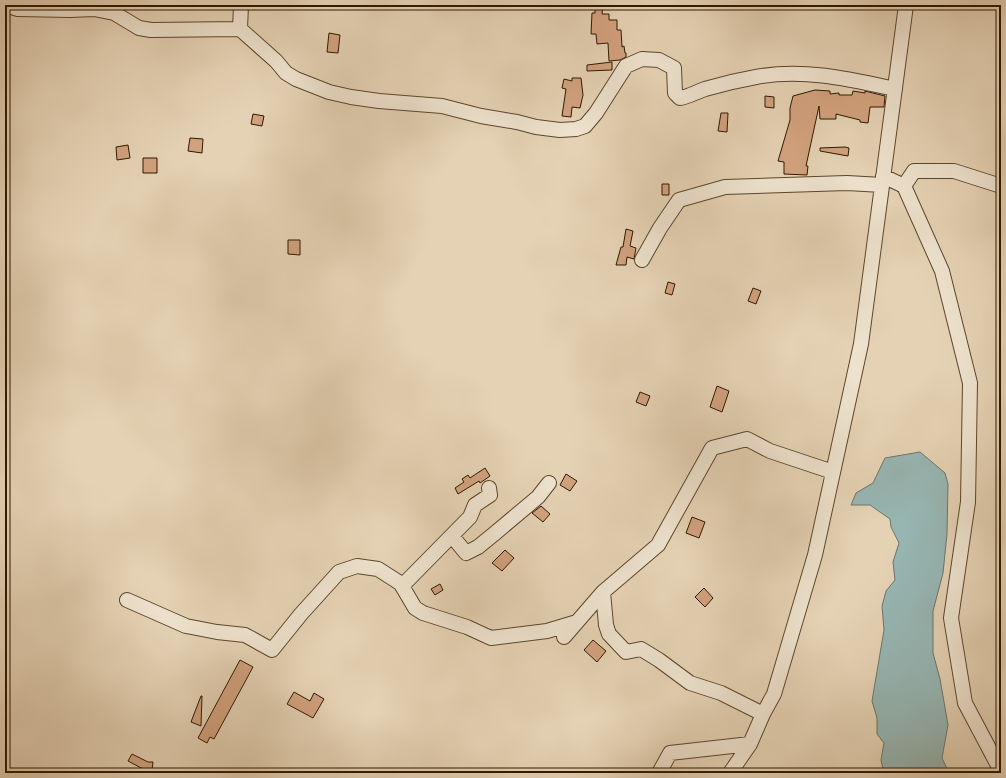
<svg xmlns="http://www.w3.org/2000/svg" width="1006" height="778" viewBox="0 0 1006 778" font-family="'EB Garamond',serif">
<style>
.water{fill:#97b6b3;stroke:#6d776b}
.building{fill:#d2a27e;stroke:#2e1800}
.lines{fill:none;stroke-linecap:round;stroke-linejoin:round}
.minor-casing{stroke:#5c462d;stroke-width:16}
.minor{stroke:#eee2ce;stroke-width:14}
</style>
<rect width="100%" height="100%" fill="#e5d2b4"/>
<filter id="stains"><feTurbulence type="fractalNoise" baseFrequency=".005" numOctaves="4"/><feColorMatrix values="0 0 0 0 .2 0 0 0 0 .09 0 0 0 0 .02 0 0 0 .5 -.17"/></filter>
<radialGradient id="worn" r=".72"><stop offset=".6" stop-color="#630" stop-opacity="0"/><stop offset="1" stop-color="#630" stop-opacity=".3"/></radialGradient>
<path class="water" d="M920 452 945 473 948 484 947 534 943 573 933 611V653L940 679 948 725 942 758 949 773H884L881 760 884 743 877 734V718L872 701 884 630 882 606 886 591 895 580 893 562 899 543 891 527 890 519 870 505H851L856 493 873 483 885 458Z"/>
<path class="building" d="M595 5H603L602 14H609V20H617V30H621L622 47 624 46 625 53H626V57L620 60 609 61 608 43 597 44 596 34H591L592 13H595Z
M329 33 340 35 338 53 327 52Z
M612 62V70L587 71V65Z
M572 78H581L583 95 580 108 572 107 571 117 562 116 566 89 562 88 564 79 572 81Z
M815 90 830 91V94L839 93V95H852L853 91 865 93V91L885 96 884 107H870L868 123 860 122V120L836 114V119H820L819 106 806 166H808L807 175 784 174V162L778 161 790 120V108L793 96Z
M765 96 774 97V108L765 107Z
M721 113H728L727 132 718 131Z
M253 114 264 116 262 126 251 124Z
M190 138 203 139 202 153 188 151Z
M128 145 130 158 117 160 116 147Z
M845 147 849 148 848 156 820 151V148Z
M143 158H157V173H143Z
M662 184H669V195H662Z
M626 229 633 231 630 246 636 248 634 259 627 257 626 265H616L621 247H623Z
M288 240H300V255L288 254Z
M668 282 675 284 672 295 665 293Z
M753 288 761 291 756 304 748 301Z
M717 386 729 391 722 412 710 407Z
M640 392 650 396 646 406 636 402Z
M485 468 490 476 480 483 479 481 458 494 455 488 464 482 462 479 468 475 470 478Z
M566 474 577 481 570 491 560 485Z
M541 506 550 514 543 522 532 513Z
M692 517 705 522 699 538 686 533Z
M505 550 514 558 502 571 492 563Z
M440 584 443 590 435 595 431 589Z
M704 588 713 598 705 607 695 597Z
M593 640 606 651 597 662 584 650Z
M240 660 253 667 214 739 210 737 207 743 198 738Z
M294 692 310 701 314 693 324 699 313 718 287 704Z
M201 696H202L201 726 191 722Z
M132 754 148 762H153L152 770 143 769 128 761Z"/>
<g class="lines">
<g class="minor-casing">
<path id="minor" d="M5 5 18 9 70 10 94 9 114 13 139 28 151 30 240 29 276 61 286 73 296 79 329 92 351 97 379 101 442 106 481 116 517 122 536 127 560 130 576 129 585 126 596 113 626 66 642 59 659 60 674 68 675 93 680 98C685 98 699 91 705 89 722 84 739 80 756 77 803 68 849 79 895 89
M240 29 241 5
M883 176 904 186 942 271 970 383 968 502 951 618 965 703 1001 771
M904 186 914 171H954L1001 186
M642 260 660 228 679 200 725 187 847 183 882 185
M489 488 490 495 475 505 470 517 402 586 415 608 423 613 467 627 491 638 547 631 577 622
M452 536 466 553 478 547 494 534 538 497 549 483
M603 592 658 545 712 448 747 439 770 451 833 472
M127 600 186 626 217 632 245 635 272 650 301 614 339 572 357 566 378 569 403 585
M564 637 603 592 606 625 609 634 626 652 641 649 659 660 690 683 721 693 763 714
M659 773 670 753 750 744
M730 773 750 744 763 714 774 694 815 555 861 344 906 5"/>
</g>
<use href="#minor" class="minor"/>
</g>
<rect width="1006" height="778" fill="none" stroke="#e5d2b4" stroke-width="20"/>
<rect x="6" y="6" width="994" height="766" fill="none" stroke="#2e1800" stroke-width="2"/>
<rect x="10" y="10" width="986" height="758" fill="none" stroke="#2e1800"/>
<rect width="100%" height="100%" filter="url(#stains)"/>
<rect width="100%" height="100%" fill="url(#worn)"/>
</svg>
